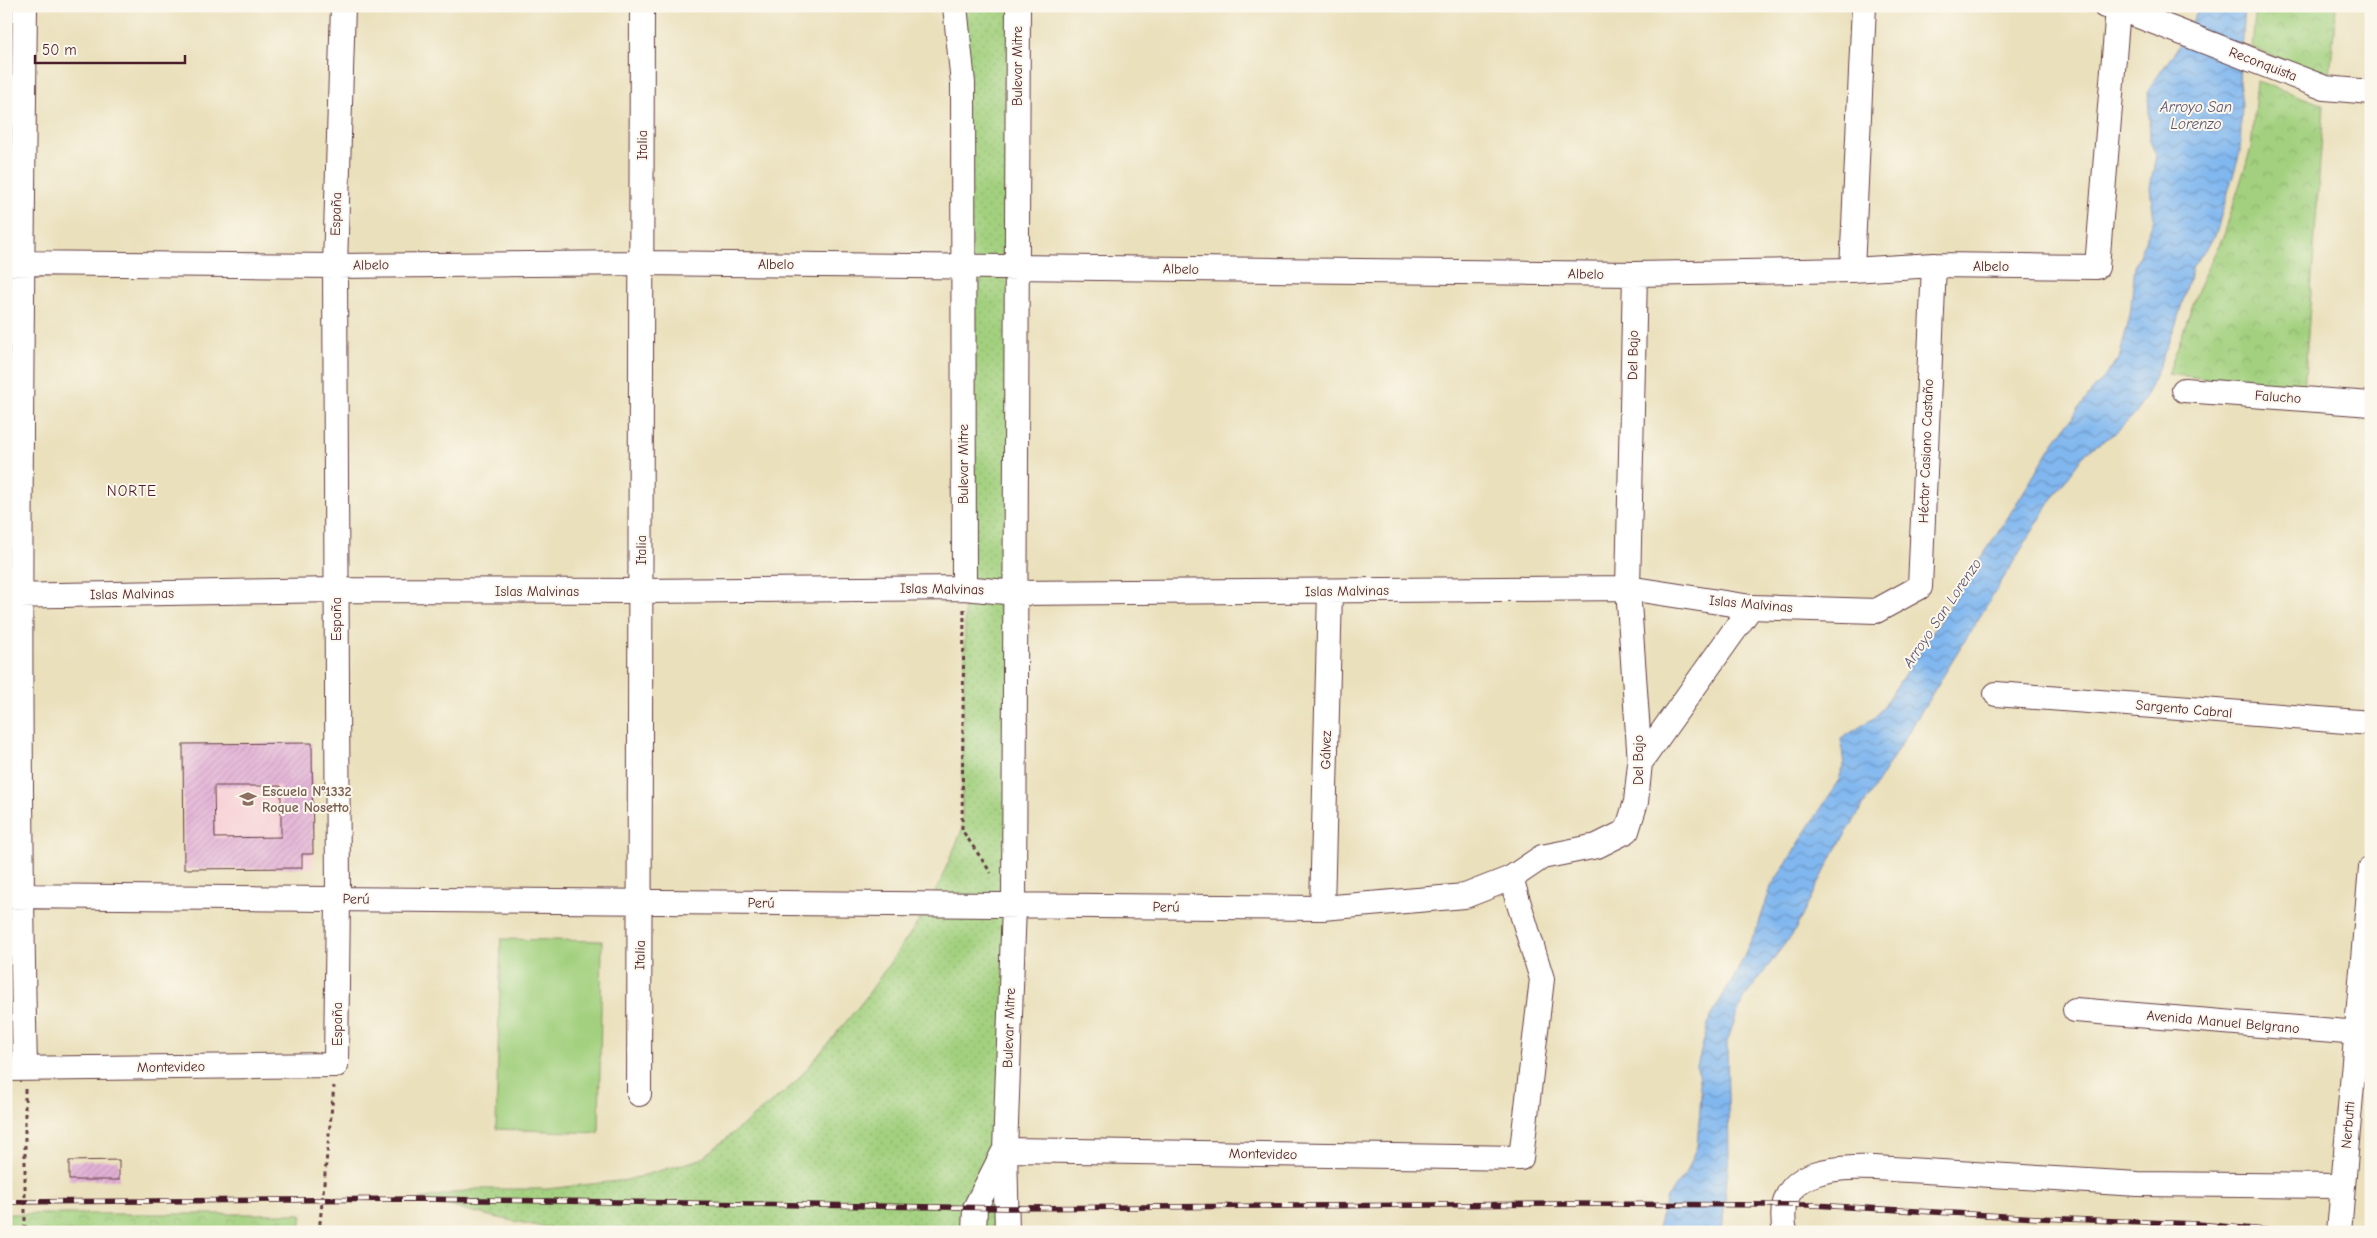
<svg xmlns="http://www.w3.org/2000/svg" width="2377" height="1238" viewBox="0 0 2377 1238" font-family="'Comic Neue',sans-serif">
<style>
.built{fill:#f7cfd5}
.grass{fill:url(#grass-dots);stroke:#767854}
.park{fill:url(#park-crowns);stroke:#767854}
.pitch{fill:#a2d07e;stroke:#767854}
.water{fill:url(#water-waves);stroke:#656b8d}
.building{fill:url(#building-hatch);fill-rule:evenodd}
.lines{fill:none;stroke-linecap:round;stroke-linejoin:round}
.minor-casing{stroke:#623c41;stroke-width:26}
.path{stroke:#623c41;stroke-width:3;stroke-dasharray:4 4;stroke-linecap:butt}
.minor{stroke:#fff;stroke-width:24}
.rail-casing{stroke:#4a1f2b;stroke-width:5.5}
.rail{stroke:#fbf7ec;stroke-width:4;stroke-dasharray:11;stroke-linecap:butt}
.labels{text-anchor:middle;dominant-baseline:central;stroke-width:4;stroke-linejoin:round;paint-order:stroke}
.street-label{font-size:14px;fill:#4a1f2b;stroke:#fbf7ec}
.education-label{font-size:14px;font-weight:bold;fill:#785e54;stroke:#fbf7ec;text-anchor:start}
.water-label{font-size:15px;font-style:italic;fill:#5d5470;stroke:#fbf7ec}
.neighbourhood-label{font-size:15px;letter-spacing:1px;fill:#4a1f2b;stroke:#fbf7ec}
</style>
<defs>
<pattern id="grass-dots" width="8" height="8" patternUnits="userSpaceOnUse" patternTransform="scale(1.25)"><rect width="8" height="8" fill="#a2d07e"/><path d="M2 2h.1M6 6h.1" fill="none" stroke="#8db26d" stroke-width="1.8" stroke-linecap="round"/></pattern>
<pattern id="park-crowns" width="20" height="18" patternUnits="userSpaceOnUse" patternTransform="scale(1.25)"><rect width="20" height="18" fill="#a2d07e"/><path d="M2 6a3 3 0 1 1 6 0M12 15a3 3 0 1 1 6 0" fill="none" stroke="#8db26d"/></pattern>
<pattern id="water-waves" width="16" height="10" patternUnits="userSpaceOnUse" patternTransform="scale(1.25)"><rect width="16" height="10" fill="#80b7ef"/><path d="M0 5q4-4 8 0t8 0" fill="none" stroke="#6b94c2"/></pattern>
<pattern id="building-hatch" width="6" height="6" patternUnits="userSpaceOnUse" patternTransform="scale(1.25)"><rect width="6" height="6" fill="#e2b0d6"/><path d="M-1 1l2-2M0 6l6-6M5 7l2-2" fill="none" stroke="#c397b8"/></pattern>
</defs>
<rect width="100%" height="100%" fill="#fbf7ec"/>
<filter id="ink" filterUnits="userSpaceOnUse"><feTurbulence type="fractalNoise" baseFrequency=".02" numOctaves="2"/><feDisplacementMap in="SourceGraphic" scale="10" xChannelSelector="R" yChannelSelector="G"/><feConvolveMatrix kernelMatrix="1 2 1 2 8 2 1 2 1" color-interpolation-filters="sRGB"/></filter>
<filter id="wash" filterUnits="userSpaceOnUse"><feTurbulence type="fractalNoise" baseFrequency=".0096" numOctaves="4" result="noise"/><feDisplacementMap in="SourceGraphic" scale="20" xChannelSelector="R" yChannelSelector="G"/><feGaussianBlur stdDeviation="1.12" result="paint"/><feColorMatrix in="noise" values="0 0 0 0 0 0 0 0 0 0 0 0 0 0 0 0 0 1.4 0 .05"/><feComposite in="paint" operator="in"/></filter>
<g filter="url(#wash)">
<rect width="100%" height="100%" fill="#eae0bc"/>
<path class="built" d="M312 743 313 868 184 869 183 744Z"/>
<path class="grass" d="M955 6H1018L1007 1232H568L494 1217 419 1199 477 1189H547L627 1180 701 1159 795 1083 864 1000 930 905 962 830V730L965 658Z"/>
<path class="park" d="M2256 6H2336L2330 77 2252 48Z
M2257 81 2324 105 2304 391 2168 374 2202 279 2224 235 2251 148Z
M6 1214H302L300 1232H6Z"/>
<path class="pitch" d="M501 939 602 941 599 1133 496 1129Z"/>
<path class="water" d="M2200 6H2244L2239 81 2242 103 2240 152 2215 236 2193 266 2176 324 2153 381 2137 412 2113 435 2087 451 2056 493 1834 853 1795 930 1746 996 1738 1011 1727 1042 1729 1155 1722 1232H1657L1666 1199 1685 1174 1697 1146 1701 1096 1697 1066 1710 1017 1735 976 1758 926 1771 887 1836 785 1844 767 1841 739 1877 716 2005 522 2053 444 2089 395 2119 359 2130 315 2135 265 2154 219 2150 188 2156 155 2150 141 2148 90 2183 40Z"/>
<g id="blocks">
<path class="building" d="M312 743 313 854H302V868L184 869 183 744ZM214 786H281V837L215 838Z
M119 1160V1180H69V1161Z"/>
</g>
</g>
<g filter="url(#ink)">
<use href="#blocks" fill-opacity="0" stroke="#623c41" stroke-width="1"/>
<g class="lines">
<g class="minor-casing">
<path id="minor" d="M955 6 963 83 964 588
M2105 6 2118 8 2325 88 2371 92
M6 263 335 266 643 263 1635 274 1852 270 1934 265 2097 267 2118 8
M1852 270 1864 6
M2184 390 2371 404
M6 596 336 590 641 591 964 588 1016 593 1628 588 1751 607 1876 611 1920 587 1934 265
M1996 694 2371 723
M1640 763 1751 607
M6 896 1322 908 1465 896 1511 878
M1322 908 1330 591
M2075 1010 2371 1034
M25 1068C17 714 21 360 25 6
M6 1069 336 1065 338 899 335 266 343 6
M639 1094 642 6
M1005 1150 1521 1158 1542 979 1511 878 1542 857 1597 846 1627 831 1636 802 1640 763 1628 588 1635 274
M974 1232 975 1208 1004 1151
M1007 1232 1005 1150 1014 906 1018 6
M1785 1232C1771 1163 1846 1166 1892 1169L2138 1184 2343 1186
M2339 1232 2371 868"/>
</g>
<path class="path" d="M964 609 962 830 991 873
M25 1089V1232
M319 1232 334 1086"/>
<use href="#minor" class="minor"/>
<g class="rail-casing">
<path id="rail" d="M6 1202 419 1199 1007 1208 1568 1204 1813 1205 2038 1218 2198 1224 2288 1232"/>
</g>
<use href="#rail" class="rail"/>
</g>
</g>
<defs>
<g id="school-bare" transform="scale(1.35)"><path d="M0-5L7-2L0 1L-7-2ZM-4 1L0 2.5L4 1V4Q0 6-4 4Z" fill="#8d6e63" stroke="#fbf7ec" stroke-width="2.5" paint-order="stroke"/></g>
</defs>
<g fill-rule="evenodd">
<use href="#school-bare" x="248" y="799"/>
</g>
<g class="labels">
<g class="street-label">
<text transform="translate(2263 64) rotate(21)">Reconquista</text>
<text transform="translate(1017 66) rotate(-90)">Bulevar Mitre</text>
<text transform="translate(642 145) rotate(-90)">Italia</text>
<text transform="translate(336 214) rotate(-88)">España</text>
<text x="776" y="264">Albelo</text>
<text transform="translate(371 265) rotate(-1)">Albelo</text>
<text x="1991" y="266">Albelo</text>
<text transform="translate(1181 269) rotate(1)">Albelo</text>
<text transform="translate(1586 274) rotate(1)">Albelo</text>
<text transform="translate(1633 355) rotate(-89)">Del Bajo</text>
<text transform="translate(2278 397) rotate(4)">Falucho</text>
<text transform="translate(1926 451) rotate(-88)">Héctor Casiano Castaño</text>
<text transform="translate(963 464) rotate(-90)">Bulevar Mitre</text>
<text transform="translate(641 550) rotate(-90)">Italia</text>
<text transform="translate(942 589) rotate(1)">Islas Malvinas</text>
<text x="537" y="591">Islas Malvinas</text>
<text transform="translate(1347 591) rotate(-1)">Islas Malvinas</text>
<text transform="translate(132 594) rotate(-1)">Islas Malvinas</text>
<text transform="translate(1751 604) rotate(5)">Islas Malvinas</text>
<text transform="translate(336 619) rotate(-90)">España</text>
<text transform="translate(2184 709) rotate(5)">Sargento Cabral</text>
<text transform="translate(1326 750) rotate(-89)">Gálvez</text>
<text transform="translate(1638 760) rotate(-90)">Del Bajo</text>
<text transform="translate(356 899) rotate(1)">Perú</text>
<text transform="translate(761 903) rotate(1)">Perú</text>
<text transform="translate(1166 907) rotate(1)">Perú</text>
<text transform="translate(640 955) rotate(-89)">Italia</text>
<text transform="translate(2223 1022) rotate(5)">Avenida Manuel Belgrano</text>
<text transform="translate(337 1024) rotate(-90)">España</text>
<text transform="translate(1009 1028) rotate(-88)">Bulevar Mitre</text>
<text transform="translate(171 1067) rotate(-1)">Montevideo</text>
<text transform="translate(2348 1125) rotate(-85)">Nerbutti</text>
<text transform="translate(1263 1154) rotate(1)">Montevideo</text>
</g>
<g class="education-label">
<text x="262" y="791">Escuela N°1332<tspan x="262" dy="16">Roque Nosetto</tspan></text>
</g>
<g class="water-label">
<text x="2196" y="107">Arroyo San<tspan x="2196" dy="17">Lorenzo</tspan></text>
<text transform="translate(1942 613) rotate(-56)">Arroyo San Lorenzo</text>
</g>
<g class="neighbourhood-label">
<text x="132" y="491">NORTE</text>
</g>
</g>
<rect width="2377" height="1238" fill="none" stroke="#fbf7ec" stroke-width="25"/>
<path d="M35 55v8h150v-8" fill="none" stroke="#4a1f2b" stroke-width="2.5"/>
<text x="42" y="55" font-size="15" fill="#4a1f2b" stroke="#fbf7ec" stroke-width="4" paint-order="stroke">50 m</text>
</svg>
